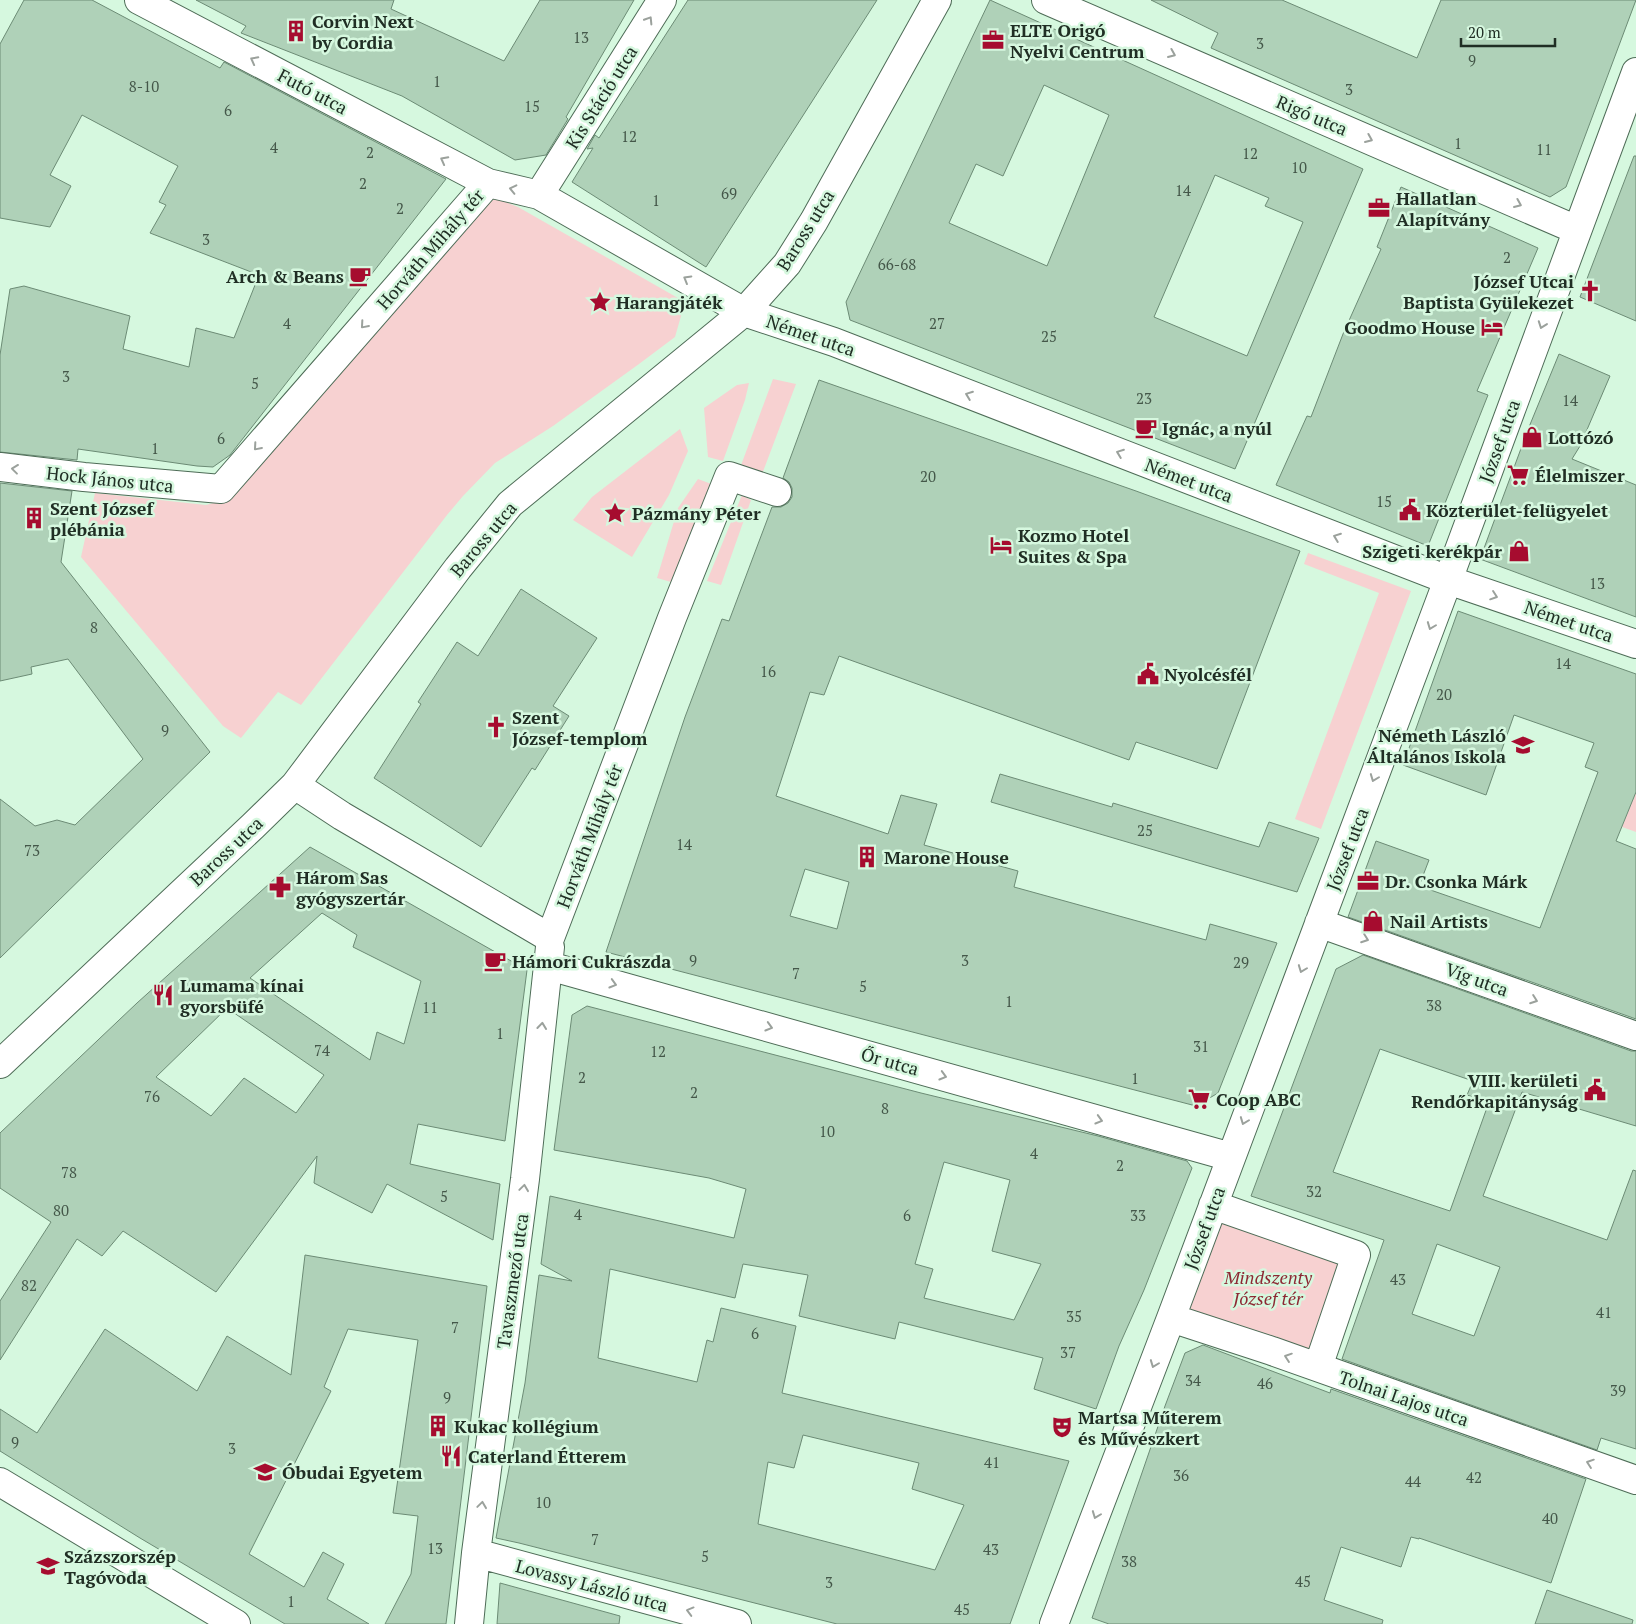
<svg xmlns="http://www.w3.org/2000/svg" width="1636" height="1624" viewBox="0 0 1636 1624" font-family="'PT Serif',serif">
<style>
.green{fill:#f7d1d1}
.building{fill:#afd1b8;stroke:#6c8b75;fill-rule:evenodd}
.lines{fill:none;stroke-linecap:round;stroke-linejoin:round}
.minor-casing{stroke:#4e6c57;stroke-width:30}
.minor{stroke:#fff;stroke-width:28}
.oneway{stroke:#9ba19c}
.labels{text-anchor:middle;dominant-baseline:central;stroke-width:5;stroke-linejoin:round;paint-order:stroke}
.number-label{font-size:15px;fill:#445749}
.poi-label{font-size:18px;font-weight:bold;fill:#202e24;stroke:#d6f8df;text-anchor:start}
.street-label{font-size:18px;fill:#202e24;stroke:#d6f8df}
.park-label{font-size:18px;font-style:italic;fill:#8d2833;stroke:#d6f8df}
</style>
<rect width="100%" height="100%" fill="#d6f8df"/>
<path class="green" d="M483 198H496L518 207 685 302 675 337 639 364 553 426 495 463 463 496 447 515 301 705 278 692 241 738 223 726 81 557 95 493 206 505 221 501Z
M773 379 796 384 761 477 740 468Z
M749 383 745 400 723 461 708 457 704 408 737 385Z
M680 429 688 451 669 495 632 557 573 520 592 497Z
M698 479 714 485 678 584 657 578 678 508Z
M742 495 751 500 721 585 707 581Z
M1308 553 1411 591 1321 829 1295 819 1379 593 1304 564Z
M1636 792V832L1622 827Z
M1213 1205 1356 1255 1318 1367 1171 1318Z"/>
<path class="building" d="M24 0H92L220 68 224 62 446 179 230 455 213 467 197 466 78 449 77 460 0 452V355L10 289 24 286 130 316 123 349 189 367 196 328 234 338 259 275 150 233 166 205 159 202 178 166 82 115 50 175 71 186 50 227 0 218V44Z
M196 0H394L391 9 504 61 540 0H634L566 117 568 119 546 155 515 160 402 96 241 33 246 26Z
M688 0H877L706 267 572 182 593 148 587 149 595 135 599 138Z
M990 0 1363 169 1235 469 850 320 846 302ZM1044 85 1109 115 1047 266 949 223 976 164 1003 176ZM1215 175 1269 198 1265 206 1303 222 1247 356 1154 317Z
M1151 0H1282L1417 58 1441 0H1636L1566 187 1550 197 1211 48 1218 33Z
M1634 156H1636V321L1580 297Z
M1401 187 1538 248 1477 391 1488 395 1428 546 1276 485 1307 416 1311 417 1343 334 1381 249 1377 247Z
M1559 354 1610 376 1580 446 1572 459 1636 485V617L1480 559 1529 427Z
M819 380 1136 491 1300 551 1217 769 1136 742 1129 760 839 656 824 695 810 692 776 796 888 834 901 795 937 804 924 845 1018 871 1014 887 1206 940 1210 924 1277 943 1218 1093 1196 1106 606 952 685 717 722 619 729 621 772 507H781L788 503 792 497V488L789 482 783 478ZM805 869 849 882 837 929 790 916Z
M0 483 72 491 61 562 210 752 0 958V799L35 826 57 820 75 825 143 759 68 659 31 667 32 674 0 681Z
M521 589 597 638 553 706 569 716 535 770 532 768 481 847 374 778 421 704 418 702 457 642 478 656Z
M1458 611 1636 674V792L1616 841 1636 849V1019L1348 917 1376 841 1429 860 1419 886 1540 928 1598 772 1585 767 1594 743 1514 715 1486 795 1403 765Z
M1000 774 1112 807 1113 803 1259 847 1269 822 1319 838 1297 892 991 802Z
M310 847 527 970 505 1141 418 1124 410 1164 500 1184 493 1240 387 1184 372 1213 314 1183 317 1156 216 1292 123 1231 102 1256 77 1239 0 1360V1301L51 1222 0 1188V1133L137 1003ZM322 913 357 935 353 947 421 981 404 1044 377 1032 370 1060 250 978ZM227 1008 324 1075 296 1113 244 1078 211 1116 156 1077Z
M1363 955 1631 1051H1636V1126L1522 1092 1483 1196 1607 1240 1633 1170 1636 1171V1449L1601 1438 1597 1450 1342 1359 1384 1240 1251 1196 1336 969ZM1380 1049 1473 1081 1467 1095 1489 1102 1450 1211 1333 1172ZM1437 1244 1500 1267 1474 1336 1412 1314Z
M587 1006 921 1093 1098 1136 1187 1161 1192 1168 1144 1290 1119 1346 1096 1409 1034 1389 1043 1358 899 1322 895 1339 799 1316 808 1275 743 1264 735 1298 610 1269 598 1358 697 1382 707 1340 713 1342 721 1308 796 1326 782 1393 1069 1461 1010 1624H837L519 1543 496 1538 525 1383 539 1275 572 1281 541 1264 550 1196 734 1238 746 1189 709 1178 554 1150 572 1015ZM944 1162 1010 1180 992 1251 1041 1264 1014 1320 924 1298 933 1269 915 1264ZM803 1435 919 1463 912 1489 964 1505 935 1570 758 1524 768 1462 794 1468Z
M305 1255 487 1286 446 1624H385L411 1574 418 1516 393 1513 418 1340 348 1329 324 1387 331 1391 249 1554 304 1587 323 1552 344 1564 327 1599 369 1624H285L140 1538 0 1451V1409L37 1433 105 1329 197 1391 227 1336 291 1375Z
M1203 1345 1330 1393 1331 1389 1586 1479 1551 1583 1419 1538V1539L1411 1537 1401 1567 1341 1547 1324 1600 1383 1620 1382 1624H1109L1092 1618 1165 1406 1185 1353Z
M500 1583 620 1616 619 1624H497Z
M1547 1590 1633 1620 1632 1624H1535Z"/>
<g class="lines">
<g class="minor-casing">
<path id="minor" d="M139 0 488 183 539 195 744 312 834 342 1448 580 1636 644
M1046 0 1577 230
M539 195 662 0
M0 467 84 477 221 489 488 183
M295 785 342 816 550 938 672 618 729 476 777 492
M1319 923 1636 1036
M549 966 1231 1157
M0 1064 253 826 295 785 458 568 510 504 744 312 787 264 814 221 937 0
M1213 1205 1356 1255 1318 1367
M1171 1318 1272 1351 1636 1480
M0 1482 236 1624
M476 1553 737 1624
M469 1624 476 1553 525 1179 550 947
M1054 1624 1171 1318 1448 580 1636 72"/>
</g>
<use href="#minor" class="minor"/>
</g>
<defs><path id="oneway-chevron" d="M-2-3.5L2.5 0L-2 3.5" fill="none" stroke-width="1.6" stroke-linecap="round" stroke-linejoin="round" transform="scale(1.25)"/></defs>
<g class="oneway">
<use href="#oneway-chevron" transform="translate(649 20) rotate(-58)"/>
<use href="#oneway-chevron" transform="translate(1172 54) rotate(23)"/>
<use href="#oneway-chevron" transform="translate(254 60) rotate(-152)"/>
<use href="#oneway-chevron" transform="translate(1369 139) rotate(23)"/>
<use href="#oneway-chevron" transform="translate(444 160) rotate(-152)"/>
<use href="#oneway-chevron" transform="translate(513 189) rotate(-167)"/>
<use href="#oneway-chevron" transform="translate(1518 204) rotate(23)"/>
<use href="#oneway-chevron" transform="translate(687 279) rotate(-150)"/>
<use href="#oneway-chevron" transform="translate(364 325) rotate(131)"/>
<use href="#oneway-chevron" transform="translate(1542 325) rotate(110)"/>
<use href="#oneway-chevron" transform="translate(969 395) rotate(-159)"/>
<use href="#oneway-chevron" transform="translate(257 447) rotate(131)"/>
<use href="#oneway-chevron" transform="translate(1120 453) rotate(-159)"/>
<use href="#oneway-chevron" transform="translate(15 469) rotate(-173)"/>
<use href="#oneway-chevron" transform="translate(1337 537) rotate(-159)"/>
<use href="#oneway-chevron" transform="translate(1494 596) rotate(19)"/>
<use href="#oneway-chevron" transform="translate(1431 626) rotate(111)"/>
<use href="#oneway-chevron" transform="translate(1374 778) rotate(111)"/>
<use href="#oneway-chevron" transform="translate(1365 939) rotate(20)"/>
<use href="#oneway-chevron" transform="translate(1302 969) rotate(111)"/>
<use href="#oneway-chevron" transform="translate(613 984) rotate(16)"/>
<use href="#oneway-chevron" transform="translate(1534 1000) rotate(20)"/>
<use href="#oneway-chevron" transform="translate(542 1026) rotate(-84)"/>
<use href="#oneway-chevron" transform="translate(769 1027) rotate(16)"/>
<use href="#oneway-chevron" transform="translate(943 1076) rotate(16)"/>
<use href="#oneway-chevron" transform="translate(1099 1120) rotate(16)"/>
<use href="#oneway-chevron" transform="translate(1244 1121) rotate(111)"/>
<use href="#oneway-chevron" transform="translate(524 1188) rotate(-82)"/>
<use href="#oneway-chevron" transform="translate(1288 1357) rotate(-161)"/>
<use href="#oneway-chevron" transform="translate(1154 1364) rotate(111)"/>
<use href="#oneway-chevron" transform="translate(1590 1463) rotate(-161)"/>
<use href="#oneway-chevron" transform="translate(482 1505) rotate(-82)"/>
<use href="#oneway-chevron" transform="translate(1096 1515) rotate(111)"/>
<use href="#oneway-chevron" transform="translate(690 1611) rotate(-165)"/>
</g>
<defs>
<g id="building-bare" transform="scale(1.725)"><path d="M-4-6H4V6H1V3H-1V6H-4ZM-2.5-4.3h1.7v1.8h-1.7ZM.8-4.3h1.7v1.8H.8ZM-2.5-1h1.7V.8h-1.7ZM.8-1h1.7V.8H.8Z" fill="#a60c2f" stroke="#d6f8df" stroke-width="2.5" paint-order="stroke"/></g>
<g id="office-bare" transform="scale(1.725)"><path d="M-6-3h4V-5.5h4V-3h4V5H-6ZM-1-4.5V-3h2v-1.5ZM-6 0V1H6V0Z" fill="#a60c2f" stroke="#d6f8df" stroke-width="2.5" paint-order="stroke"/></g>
<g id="cafe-bare" transform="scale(1.725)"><path d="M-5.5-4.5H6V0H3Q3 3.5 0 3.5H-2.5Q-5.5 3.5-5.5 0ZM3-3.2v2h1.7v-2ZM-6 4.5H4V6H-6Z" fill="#a60c2f" stroke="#d6f8df" stroke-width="2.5" paint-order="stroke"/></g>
<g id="church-bare" transform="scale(1.725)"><path d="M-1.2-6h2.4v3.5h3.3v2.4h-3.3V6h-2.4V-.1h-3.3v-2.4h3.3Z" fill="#a60c2f" stroke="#d6f8df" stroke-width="2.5" paint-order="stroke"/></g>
<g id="sight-bare" transform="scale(1.725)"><path d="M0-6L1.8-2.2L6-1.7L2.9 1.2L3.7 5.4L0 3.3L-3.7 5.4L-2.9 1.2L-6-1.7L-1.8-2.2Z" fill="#a60c2f" stroke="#d6f8df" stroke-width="2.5" paint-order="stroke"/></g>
<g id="hotel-bare" transform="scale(1.725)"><path d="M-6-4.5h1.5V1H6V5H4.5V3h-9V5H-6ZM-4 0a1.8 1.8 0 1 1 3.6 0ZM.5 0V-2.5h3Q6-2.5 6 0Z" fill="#a60c2f" stroke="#d6f8df" stroke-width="2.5" paint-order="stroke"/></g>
<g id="shop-bare" transform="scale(1.725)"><path d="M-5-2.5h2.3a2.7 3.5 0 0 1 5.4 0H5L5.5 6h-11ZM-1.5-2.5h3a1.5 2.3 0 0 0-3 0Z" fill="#a60c2f" stroke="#d6f8df" stroke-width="2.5" paint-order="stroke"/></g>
<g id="supermarket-bare" transform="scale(1.725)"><path d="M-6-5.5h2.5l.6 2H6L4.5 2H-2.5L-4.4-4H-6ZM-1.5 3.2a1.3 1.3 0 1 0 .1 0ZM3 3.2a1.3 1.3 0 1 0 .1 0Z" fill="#a60c2f" stroke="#d6f8df" stroke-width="2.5" paint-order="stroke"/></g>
<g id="civic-bare" transform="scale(1.725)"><path d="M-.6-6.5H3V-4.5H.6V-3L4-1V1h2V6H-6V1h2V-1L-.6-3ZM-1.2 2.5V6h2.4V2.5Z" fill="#a60c2f" stroke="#d6f8df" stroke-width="2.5" paint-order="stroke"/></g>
<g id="school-bare" transform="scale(1.725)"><path d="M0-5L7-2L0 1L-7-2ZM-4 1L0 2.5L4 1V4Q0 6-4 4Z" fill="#a60c2f" stroke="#d6f8df" stroke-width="2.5" paint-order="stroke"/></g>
<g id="pharmacy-bare" transform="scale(1.725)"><path d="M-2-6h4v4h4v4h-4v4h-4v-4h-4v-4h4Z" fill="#a60c2f" stroke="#d6f8df" stroke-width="2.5" paint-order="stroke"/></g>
<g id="restaurant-bare" transform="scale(1.725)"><path d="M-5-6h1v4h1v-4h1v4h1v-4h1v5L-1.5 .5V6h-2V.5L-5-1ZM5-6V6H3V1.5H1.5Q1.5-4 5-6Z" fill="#a60c2f" stroke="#d6f8df" stroke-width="2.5" paint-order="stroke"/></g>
<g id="theatre-bare" transform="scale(1.725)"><path d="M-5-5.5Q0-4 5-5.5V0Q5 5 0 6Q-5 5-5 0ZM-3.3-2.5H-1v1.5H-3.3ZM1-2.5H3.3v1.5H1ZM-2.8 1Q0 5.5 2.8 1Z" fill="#a60c2f" stroke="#d6f8df" stroke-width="2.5" paint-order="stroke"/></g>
<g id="university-bare" transform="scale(1.725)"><path d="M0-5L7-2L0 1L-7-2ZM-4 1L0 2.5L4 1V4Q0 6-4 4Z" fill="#a60c2f" stroke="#d6f8df" stroke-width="2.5" paint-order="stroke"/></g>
</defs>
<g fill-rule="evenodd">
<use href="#building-bare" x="296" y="31"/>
<use href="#office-bare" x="993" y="40"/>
<use href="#office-bare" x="1379" y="208"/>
<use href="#cafe-bare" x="360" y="276"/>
<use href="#church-bare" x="1590" y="291"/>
<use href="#sight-bare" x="600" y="302"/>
<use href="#hotel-bare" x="1492" y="327"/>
<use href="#cafe-bare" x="1146" y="428"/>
<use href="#shop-bare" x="1532" y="437"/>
<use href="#supermarket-bare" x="1518" y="475"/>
<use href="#civic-bare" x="1410" y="510"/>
<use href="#sight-bare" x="615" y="513"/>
<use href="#building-bare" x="34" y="518"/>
<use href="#hotel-bare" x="1001" y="545"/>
<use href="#shop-bare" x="1519" y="551"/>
<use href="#civic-bare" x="1148" y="674"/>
<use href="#church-bare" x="496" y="727"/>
<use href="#school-bare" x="1523" y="745"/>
<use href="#building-bare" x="867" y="857"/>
<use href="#office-bare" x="1368" y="881"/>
<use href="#pharmacy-bare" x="280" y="887"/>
<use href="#shop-bare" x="1373" y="921"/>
<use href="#cafe-bare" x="495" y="961"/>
<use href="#restaurant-bare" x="163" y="995"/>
<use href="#civic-bare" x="1595" y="1090"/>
<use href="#supermarket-bare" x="1199" y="1099"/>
<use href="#building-bare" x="438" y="1426"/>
<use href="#theatre-bare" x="1062" y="1427"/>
<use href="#restaurant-bare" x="451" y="1456"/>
<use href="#university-bare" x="265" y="1472"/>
<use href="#school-bare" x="48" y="1566"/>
</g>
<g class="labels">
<g class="number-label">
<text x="581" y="37">13</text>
<text x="1260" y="43">3</text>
<text x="1472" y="60">9</text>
<text x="437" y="81">1</text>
<text x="144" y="86">8-10</text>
<text x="1349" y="89">3</text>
<text x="532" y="106">15</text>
<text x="228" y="110">6</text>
<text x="629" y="136">12</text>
<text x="1458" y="143">1</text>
<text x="274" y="147">4</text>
<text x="1544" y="149">11</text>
<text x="370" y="152">2</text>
<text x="1250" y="153">12</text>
<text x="1299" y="167">10</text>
<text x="363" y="183">2</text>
<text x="1183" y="190">14</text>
<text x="729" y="193">69</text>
<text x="656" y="200">1</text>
<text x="400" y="208">2</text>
<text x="206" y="239">3</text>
<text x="1507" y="257">2</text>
<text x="897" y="264">66-68</text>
<text x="287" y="323">4</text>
<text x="937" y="323">27</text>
<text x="1049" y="336">25</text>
<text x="66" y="376">3</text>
<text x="255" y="383">5</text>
<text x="1144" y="398">23</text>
<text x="1570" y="400">14</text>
<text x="221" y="438">6</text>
<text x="155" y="448">1</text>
<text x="928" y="476">20</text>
<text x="1384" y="501">15</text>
<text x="1597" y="583">13</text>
<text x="94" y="627">8</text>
<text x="1563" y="663">14</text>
<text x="768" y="671">16</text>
<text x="1444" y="694">20</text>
<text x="165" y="730">9</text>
<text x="1145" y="830">25</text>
<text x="684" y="844">14</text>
<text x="32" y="850">73</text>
<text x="693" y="960">9</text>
<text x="965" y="960">3</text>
<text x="1241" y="962">29</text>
<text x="796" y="973">7</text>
<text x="863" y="986">5</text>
<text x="1009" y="1001">1</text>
<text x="1434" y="1005">38</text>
<text x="430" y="1007">11</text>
<text x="500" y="1033">1</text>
<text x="1201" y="1046">31</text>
<text x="322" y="1050">74</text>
<text x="658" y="1051">12</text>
<text x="582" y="1077">2</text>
<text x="1135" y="1078">1</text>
<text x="694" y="1092">2</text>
<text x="152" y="1096">76</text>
<text x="885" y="1108">8</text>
<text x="827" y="1131">10</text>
<text x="1034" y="1153">4</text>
<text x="1120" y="1165">2</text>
<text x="69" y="1172">78</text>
<text x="1314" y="1191">32</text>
<text x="444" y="1196">5</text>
<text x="61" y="1210">80</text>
<text x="578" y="1214">4</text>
<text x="907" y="1215">6</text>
<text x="1138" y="1215">33</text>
<text x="1398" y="1279">43</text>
<text x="29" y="1285">82</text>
<text x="1604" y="1312">41</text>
<text x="1074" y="1316">35</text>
<text x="455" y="1327">7</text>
<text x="755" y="1333">6</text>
<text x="1068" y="1352">37</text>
<text x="1193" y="1380">34</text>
<text x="1265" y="1383">46</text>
<text x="1618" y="1390">39</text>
<text x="447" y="1397">9</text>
<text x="15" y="1442">9</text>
<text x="232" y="1448">3</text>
<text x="992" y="1462">41</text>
<text x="1181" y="1475">36</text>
<text x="1474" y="1477">42</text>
<text x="1413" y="1481">44</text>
<text x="543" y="1502">10</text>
<text x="1550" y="1518">40</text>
<text x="595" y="1539">7</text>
<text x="435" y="1548">13</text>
<text x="991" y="1549">43</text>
<text x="705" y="1556">5</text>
<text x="1129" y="1561">38</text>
<text x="1303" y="1581">45</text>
<text x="829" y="1582">3</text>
<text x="291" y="1601">1</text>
<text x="962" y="1609">45</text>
</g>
<g class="poi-label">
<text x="312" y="21">Corvin Next<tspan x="312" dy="21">by Cordia</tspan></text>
<text x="1010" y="30">ELTE Origó<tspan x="1010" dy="21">Nyelvi Centrum</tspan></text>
<text x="1396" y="198">Hallatlan<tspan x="1396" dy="21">Alapítvány</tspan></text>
<text x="344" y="276" text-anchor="end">Arch &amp; Beans</text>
<text x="1574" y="281" text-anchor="end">József Utcai<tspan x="1574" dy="21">Baptista Gyülekezet</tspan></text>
<text x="616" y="302">Harangjáték</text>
<text x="1475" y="327" text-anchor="end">Goodmo House</text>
<text x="1162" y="428">Ignác, a nyúl</text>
<text x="1548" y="437">Lottózó</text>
<text x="1535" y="475">Élelmiszer</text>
<text x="50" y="508">Szent József<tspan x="50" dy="21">plébánia</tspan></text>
<text x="1426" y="510">Közterület-felügyelet</text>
<text x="632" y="513">Pázmány Péter</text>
<text x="1018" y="535">Kozmo Hotel<tspan x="1018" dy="21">Suites &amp; Spa</tspan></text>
<text x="1502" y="551" text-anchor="end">Szigeti kerékpár</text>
<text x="1164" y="674">Nyolcésfél</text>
<text x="512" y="717">Szent<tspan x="512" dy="21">József-templom</tspan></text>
<text x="1506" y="735" text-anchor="end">Németh László<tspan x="1506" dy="21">Általános Iskola</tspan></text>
<text x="884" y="857">Marone House</text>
<text x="296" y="877">Három Sas<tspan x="296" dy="21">gyógyszertár</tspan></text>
<text x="1385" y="881">Dr. Csonka Márk</text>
<text x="1390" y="921">Nail Artists</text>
<text x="512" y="961">Hámori Cukrászda</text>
<text x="180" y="985">Lumama kínai<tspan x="180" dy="21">gyorsbüfé</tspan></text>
<text x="1578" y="1080" text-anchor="end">VIII. kerületi<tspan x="1578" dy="21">Rendőrkapitányság</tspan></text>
<text x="1216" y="1099">Coop ABC</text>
<text x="1078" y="1417">Martsa Műterem<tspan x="1078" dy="21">és Művészkert</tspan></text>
<text x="454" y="1426">Kukac kollégium</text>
<text x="468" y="1456">Caterland Étterem</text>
<text x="282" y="1472">Óbudai Egyetem</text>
<text x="64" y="1556">Százszorszép<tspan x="64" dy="21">Tagóvoda</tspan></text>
</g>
<g class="street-label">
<text transform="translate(313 91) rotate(28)">Futó utca</text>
<text transform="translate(601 97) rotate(-58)">Kis Stáció utca</text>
<text transform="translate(1312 115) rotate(23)">Rigó utca</text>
<text transform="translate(805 230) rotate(-58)">Baross utca</text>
<text transform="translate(430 249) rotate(-49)">Horváth Mihály tér</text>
<text transform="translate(811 335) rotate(19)">Német utca</text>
<text transform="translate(1499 441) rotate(-70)">József utca</text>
<text transform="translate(110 479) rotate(6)">Hock János utca</text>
<text transform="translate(1189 480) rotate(21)">Német utca</text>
<text transform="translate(483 539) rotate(-50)">Baross utca</text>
<text transform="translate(1569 621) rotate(19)">Német utca</text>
<text transform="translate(589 836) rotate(-69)">Horváth Mihály tér</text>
<text transform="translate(1347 849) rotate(-69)">József utca</text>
<text transform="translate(226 851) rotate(-43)">Baross utca</text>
<text transform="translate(1477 979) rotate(20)">Víg utca</text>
<text transform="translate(890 1061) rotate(16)">Őr utca</text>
<text transform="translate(1204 1228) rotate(-70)">József utca</text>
<text transform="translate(512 1281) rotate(-82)">Tavaszmező utca</text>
<text transform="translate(1404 1398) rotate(19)">Tolnai Lajos utca</text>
<text transform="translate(592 1585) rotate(15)">Lovassy László utca</text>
</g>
<g class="park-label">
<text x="1268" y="1277">Mindszenty<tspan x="1268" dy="21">József tér</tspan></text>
</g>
</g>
<path d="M1461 38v8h94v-8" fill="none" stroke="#202e24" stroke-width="2.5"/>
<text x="1468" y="38" font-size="15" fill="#202e24" stroke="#d6f8df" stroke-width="4" paint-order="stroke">20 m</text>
</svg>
